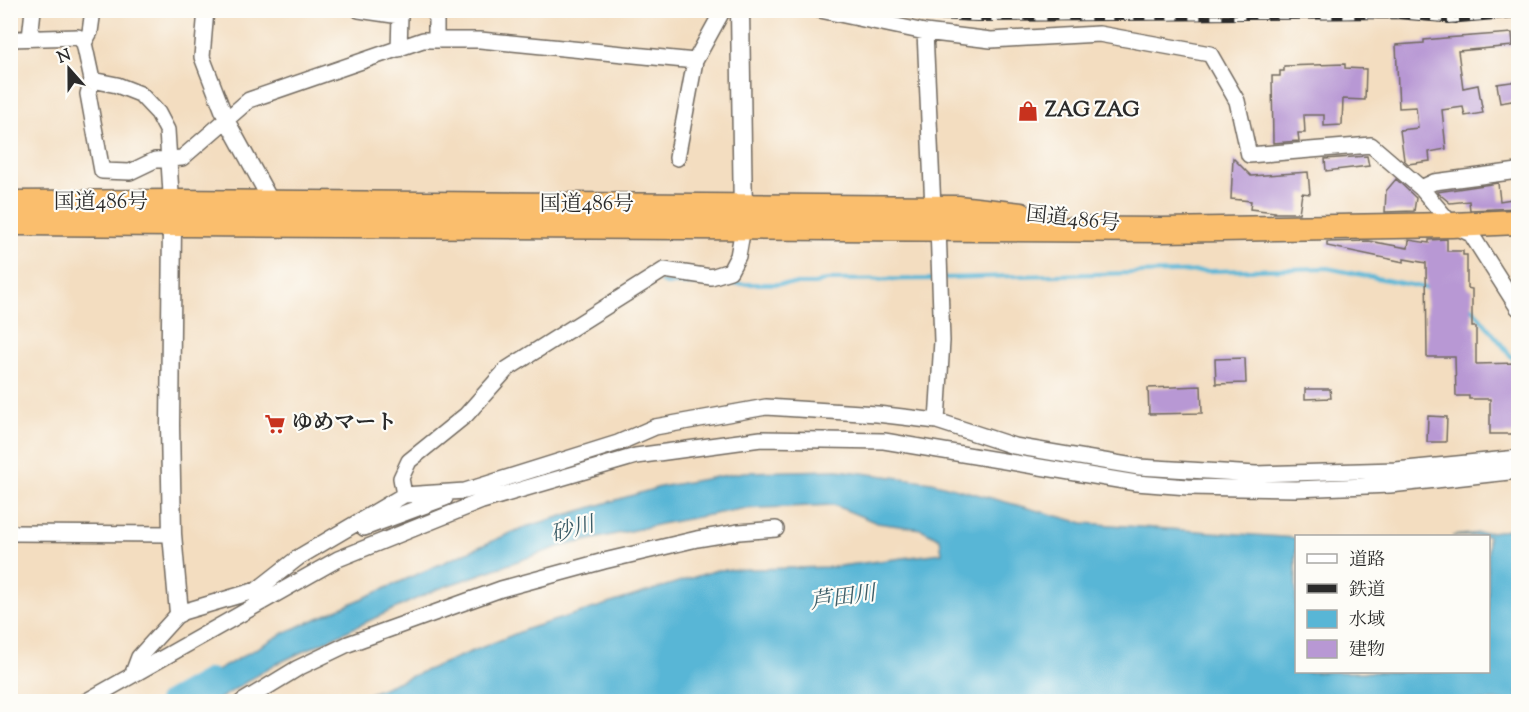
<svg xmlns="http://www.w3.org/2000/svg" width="1529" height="712" viewBox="0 0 1529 712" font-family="'Sorts Mill Goudy','Noto Serif JP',serif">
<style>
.water{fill:#58b6d6;stroke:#427080;stroke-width:1.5}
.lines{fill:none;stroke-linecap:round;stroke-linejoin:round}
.stream{stroke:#58b6d6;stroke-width:4}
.river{stroke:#58b6d6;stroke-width:22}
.building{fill:#b898d4}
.minor-casing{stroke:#71695f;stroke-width:18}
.tertiary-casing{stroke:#71695f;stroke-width:21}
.trunk-casing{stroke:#71695f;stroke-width:27}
.minor{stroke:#fff;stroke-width:15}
.tertiary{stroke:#fff;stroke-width:18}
.trunk{stroke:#fabe6d;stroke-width:24}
.rail-casing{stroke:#2b2b2b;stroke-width:6}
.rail{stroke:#fdfcf7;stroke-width:4;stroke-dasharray:11;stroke-linecap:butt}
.labels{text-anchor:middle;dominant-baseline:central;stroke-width:4.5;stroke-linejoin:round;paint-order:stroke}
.poi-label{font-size:21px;font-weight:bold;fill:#2b2b2b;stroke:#fdfcf7;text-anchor:start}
.street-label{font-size:21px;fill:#2b2b2b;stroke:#fdfcf7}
.water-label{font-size:22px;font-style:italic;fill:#3b5c67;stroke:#fdfcf7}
</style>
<rect width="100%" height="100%" fill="#fdfcf7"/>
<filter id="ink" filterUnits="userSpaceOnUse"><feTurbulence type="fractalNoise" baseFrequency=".0167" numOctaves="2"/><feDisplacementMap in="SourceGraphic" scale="12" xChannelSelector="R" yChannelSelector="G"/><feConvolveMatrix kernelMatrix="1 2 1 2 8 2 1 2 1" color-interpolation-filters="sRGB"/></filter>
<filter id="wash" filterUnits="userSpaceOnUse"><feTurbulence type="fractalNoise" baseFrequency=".008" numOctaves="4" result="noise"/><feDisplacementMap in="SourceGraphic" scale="24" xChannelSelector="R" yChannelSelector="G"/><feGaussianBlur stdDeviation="1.35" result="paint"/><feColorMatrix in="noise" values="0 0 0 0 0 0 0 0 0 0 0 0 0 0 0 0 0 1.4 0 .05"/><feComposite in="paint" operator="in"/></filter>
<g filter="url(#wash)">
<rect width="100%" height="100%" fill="#f3ddc0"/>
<path class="water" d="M838 470 932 482 1083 523 1296 538V672H1488V536H1452L1518 529V701H351L527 629 717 570 832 567 942 553 940 539 921 529 877 523 834 505 741 509 661 524 558 547 435 590 270 667 216 701H187L181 691 282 634 522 528 660 487 744 472Z"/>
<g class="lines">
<path class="stream" d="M943 278 1327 268 1431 289
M661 282 666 284H815L826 280 936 279
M1470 305 1518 365"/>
<path class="river" d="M169 702 210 679"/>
</g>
<g id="blocks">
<path class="building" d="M1512 33 1513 46 1458 51 1463 88 1478 85 1483 113 1465 116 1463 107 1442 110 1446 149 1429 152 1430 161 1408 164 1404 160 1400 130 1418 128 1416 107 1399 108 1396 45 1424 43V40L1445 38Z
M1345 64V68L1366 69 1365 100 1343 99 1342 125 1324 126V115H1304L1305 133H1298L1299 141 1273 143 1272 76H1280V71H1284V66Z
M1518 81V100L1500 103 1497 84Z
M1367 156 1369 166 1326 171 1325 159Z
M1233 158 1251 176 1308 172 1310 194 1302 193 1299 213H1274L1275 212 1250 209 1251 201 1231 199Z
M1396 179 1416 198 1414 211 1385 212 1386 191Z
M1498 183 1500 201 1518 198V208L1470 210 1469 201 1450 203 1437 192Z
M1447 239V251H1463V255H1467V288L1472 289V327H1476V364L1518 363V430L1514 431V434H1490V399H1469V396H1456L1455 357H1427L1426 263 1404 259V262L1327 246V242L1369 241 1408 248 1409 240 1429 243V240Z
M1245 358 1246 383 1216 384 1215 359Z
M1201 386 1202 413 1149 414 1148 388Z
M1305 389H1330L1331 398 1305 399Z
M1428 416 1447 417 1446 442H1427Z"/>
</g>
</g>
<g filter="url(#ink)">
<use href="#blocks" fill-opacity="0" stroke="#71695f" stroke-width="1.5"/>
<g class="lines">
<g class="minor-casing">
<path id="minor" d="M206 10 202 57 226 119 272 203
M359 10 400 16 399 49
M820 10 925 32 991 40 1099 34 1210 54 1237 101 1249 155 1371 145 1421 188 1452 225 1471 234 1518 308
M925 32 933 208
M30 38 33 10
M10 39 78 37 84 43 92 80 117 85 140 94 158 113 167 130 172 209
M436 40V10
M84 43 90 32 93 10
M92 80 88 94 102 171 130 172 155 160 182 158 249 100 423 40H480L695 61
M677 158 695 61 723 10
M1421 188 1434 182 1518 171
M937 421 942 341 938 227
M404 495 401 478 409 461 466 415 507 369 664 270 711 277 730 271 738 256 743 228
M364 528 445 498
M10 533 172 534
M257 590 299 557 404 495 465 491 618 443 655 427 766 407 877 414 937 421 1014 446 1139 467 1256 474 1396 470 1518 458
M133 673 139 657 179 613 257 590 265 596
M85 702 338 559 482 501 636 456 761 439 884 441 1136 483 1188 487 1296 489 1390 485 1518 471
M242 702 298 668 348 644 501 589 604 561 697 539 739 532 776 529"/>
</g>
<g class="tertiary-casing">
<path id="tertiary" d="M740 10 743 217
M172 225 170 426 172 534 179 613"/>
</g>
<g class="trunk-casing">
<path id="trunk" d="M10 203 172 202 958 208 1021 215
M10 223 1163 230 1452 225 1518 222"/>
</g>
<use href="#minor" class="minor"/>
<use href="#tertiary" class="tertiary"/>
<use href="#trunk" class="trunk"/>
<g class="rail-casing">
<path id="rail" d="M882 10 914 16 977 19 1396 16 1456 21
M1448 21 1518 15"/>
</g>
<use href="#rail" class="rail"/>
</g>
</g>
<defs>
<g id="shop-bare" transform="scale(1.62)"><path d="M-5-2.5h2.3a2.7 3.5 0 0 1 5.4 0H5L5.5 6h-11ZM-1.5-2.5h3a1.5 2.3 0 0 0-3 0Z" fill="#c8321e" stroke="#fdfcf7" stroke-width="2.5" paint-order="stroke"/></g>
<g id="supermarket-bare" transform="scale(1.62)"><path d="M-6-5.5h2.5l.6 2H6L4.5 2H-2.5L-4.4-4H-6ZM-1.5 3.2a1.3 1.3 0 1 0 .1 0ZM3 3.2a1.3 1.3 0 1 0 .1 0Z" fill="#c8321e" stroke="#fdfcf7" stroke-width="2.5" paint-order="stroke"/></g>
</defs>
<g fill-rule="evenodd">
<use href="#shop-bare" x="1028" y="111"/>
<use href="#supermarket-bare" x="275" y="424"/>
</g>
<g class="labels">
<g class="poi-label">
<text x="1045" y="111">ZAG ZAG</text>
<text x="292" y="424">ゆめマート</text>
</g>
<g class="street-label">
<text x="101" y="203">国道486号</text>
<text x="587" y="205">国道486号</text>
<text transform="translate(1073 220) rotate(6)">国道486号</text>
</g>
<g class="water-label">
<text transform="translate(573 531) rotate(-15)">砂川</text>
<text transform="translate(843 599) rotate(-8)">芦田川</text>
</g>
</g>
<rect width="1529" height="712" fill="none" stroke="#fdfcf7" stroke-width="36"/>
<rect x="1295" y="535" width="195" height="138" fill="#fdfcf7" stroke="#a9a8a5" stroke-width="1.5"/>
<rect x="1307" y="554" width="30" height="9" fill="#ffffff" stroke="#a9a8a5" stroke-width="1.5"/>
<text x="1349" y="565" font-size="18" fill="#2b2b2b">道路</text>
<rect x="1307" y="584" width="30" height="9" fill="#2b2b2b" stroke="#a9a8a5" stroke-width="1.5"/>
<text x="1349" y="595" font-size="18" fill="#2b2b2b">鉄道</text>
<rect x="1307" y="610" width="30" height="18" fill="#58b6d6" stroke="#a9a8a5" stroke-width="1.5"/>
<text x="1349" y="625" font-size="18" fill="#2b2b2b">水域</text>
<rect x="1307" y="640" width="30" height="18" fill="#b898d4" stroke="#a9a8a5" stroke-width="1.5"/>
<text x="1349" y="655" font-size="18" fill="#2b2b2b">建物</text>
<g transform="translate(69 69) rotate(339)" stroke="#fdfcf7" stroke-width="4.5" paint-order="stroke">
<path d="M0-4.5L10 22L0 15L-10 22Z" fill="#2b2b2b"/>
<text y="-9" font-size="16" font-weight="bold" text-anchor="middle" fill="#2b2b2b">N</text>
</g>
</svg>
